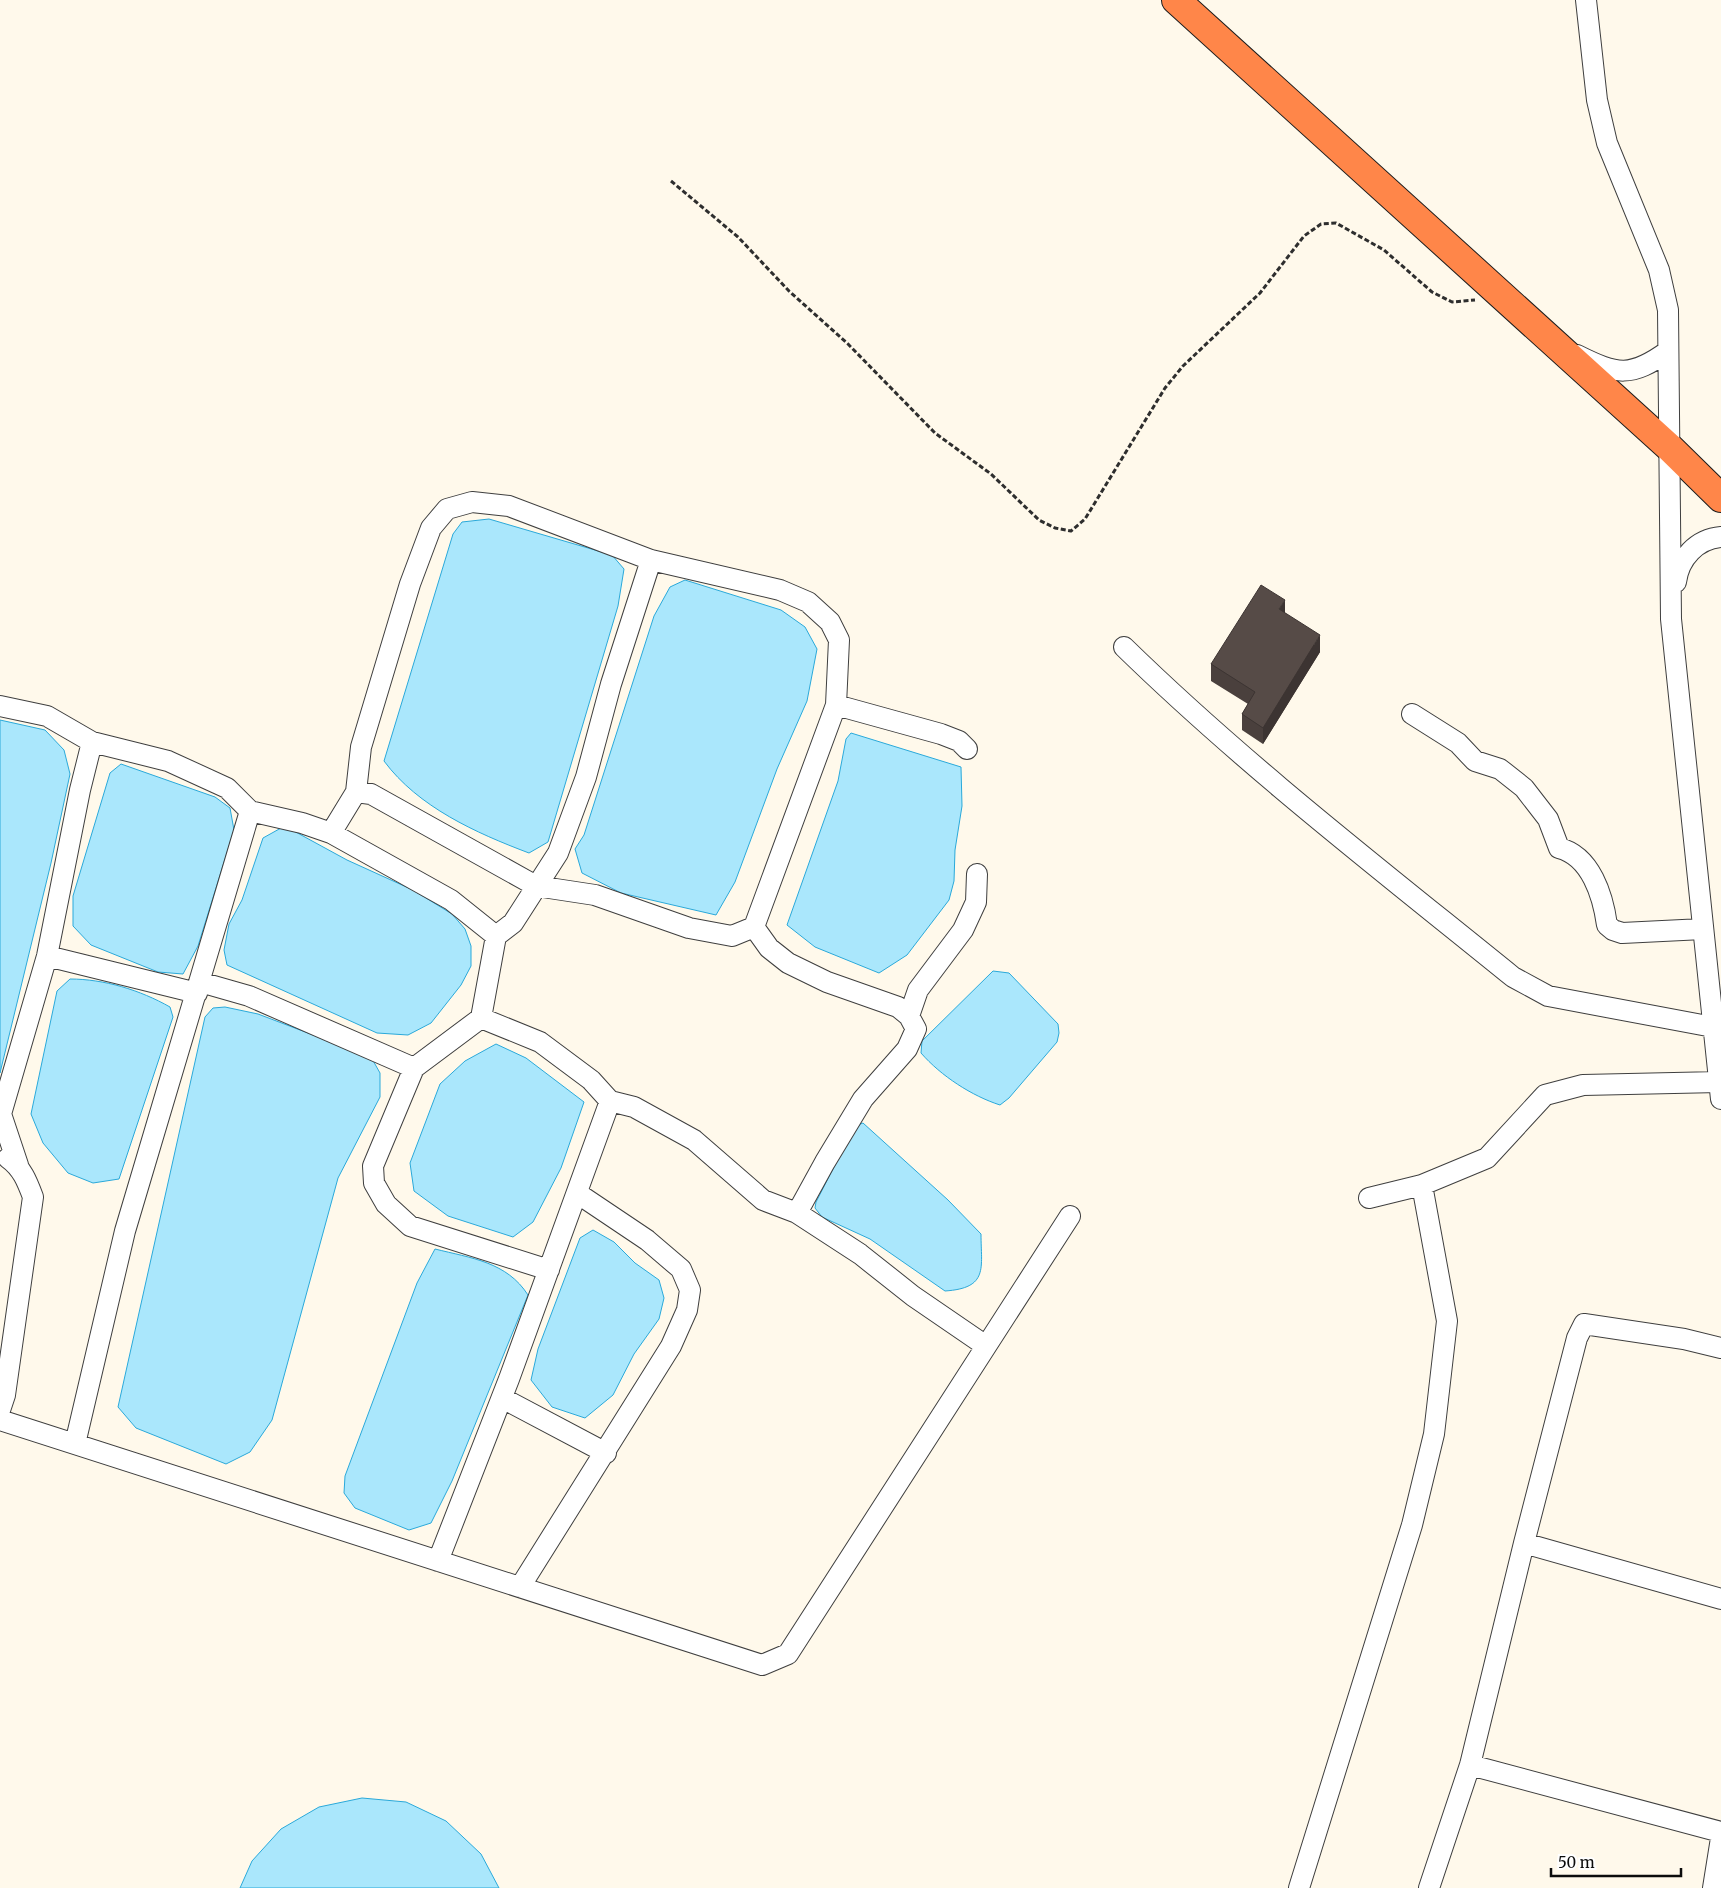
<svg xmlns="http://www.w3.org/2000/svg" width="1721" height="1888" viewBox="0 0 1721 1888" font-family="Merriweather,serif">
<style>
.water{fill:#aae7fc;stroke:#2aa9da}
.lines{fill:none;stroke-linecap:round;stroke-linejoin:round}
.minor-casing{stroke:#3f3f3f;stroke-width:22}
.highway-casing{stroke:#1d1d1d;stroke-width:30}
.path{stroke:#2e2e2e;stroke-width:3;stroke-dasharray:5 2.5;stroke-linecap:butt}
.minor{stroke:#fff;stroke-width:20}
.highway{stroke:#ff8649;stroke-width:28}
.wall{fill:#4a403d}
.shaded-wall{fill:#3c3432}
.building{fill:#564b47;stroke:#3c3432}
</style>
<rect width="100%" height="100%" fill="#fff9eb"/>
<path class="water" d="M489 519 612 555 624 569 618 606 548 842 529 853C476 833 418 807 384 761L453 534 462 522Z
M685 580 781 610 805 627 817 649 807 701 777 769 735 882 716 915 621 893 582 873 575 849 584 835 654 616 670 587Z
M0 720 45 730 64 750 70 774 51 863 0 1073Z
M851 733 961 767 962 806 955 850 954 881 949 900 907 955 879 973 815 947 787 925 838 781 846 739Z
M121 764 215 797 230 808 234 830 198 946 183 974 158 972 91 945 73 926V896L110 773Z
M281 828 292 830 347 860 413 890 452 914 465 929 471 946V966L461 985 431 1023 408 1035 377 1033 227 965 224 950 229 924 242 900 263 838Z
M993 971 1009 973 1058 1024 1059 1033 1057 1042 1009 1098 1000 1105C972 1096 941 1076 921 1053L922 1041Z
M70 979C104 979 140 990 170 1007L173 1017 119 1179 93 1183 68 1173 43 1143 31 1114 57 991Z
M225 1007 258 1014 371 1057 380 1073V1097L338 1178 272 1420 250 1452 226 1464 136 1428 118 1407 205 1017 213 1008Z
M496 1044 526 1058 584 1102 561 1168 533 1222 513 1237 448 1216 414 1191 410 1163 440 1084 465 1061Z
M863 1123 948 1200 981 1234C981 1268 989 1288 945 1291L870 1239 822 1217 815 1208 816 1202 855 1126Z
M593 1230 614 1242 635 1263 659 1280 664 1298 659 1319 634 1354 613 1395 585 1418 552 1407 531 1380 538 1349 580 1238Z
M435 1249C471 1258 507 1262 528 1295L452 1481 431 1523 409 1530 355 1508 344 1493 345 1476 417 1283Z
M362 1798 406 1802 446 1821 481 1854 499 1888H240L252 1861 281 1829 319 1807Z"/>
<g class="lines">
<g class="minor-casing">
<path id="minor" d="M1586 0 1597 100 1607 143 1659 270 1668 310 1671 619 1721 1099
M1577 355C1617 375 1631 378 1668 351
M1676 582C1679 558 1697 539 1721 537
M1124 647C1246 766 1381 870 1513 977L1548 996 1713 1027
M836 705 941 734 959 741 967 749
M0 706 47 716 92 742 168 761 227 788 250 811 302 823 331 833 451 900 496 936 481 1018
M1412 714 1458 743 1475 761 1500 769 1524 788 1548 819 1559 848C1591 856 1603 896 1607 925L1613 930 1622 933 1703 929
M356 792 371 794 536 886 595 895 689 928 732 936 754 927
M331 833 356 792 361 747 410 584 431 528 447 509 472 502 509 506 651 560 780 590 808 602 830 622 839 640 836 705 754 927 769 948 788 963 827 982 898 1007 909 1016 916 1029 907 1049 863 1099 825 1162 797 1213
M496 936 513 923 558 853 586 777 611 684 651 560
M47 956 197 993
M200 982 249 996 414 1068 481 1018 540 1042 591 1080 610 1101 634 1107 694 1140 763 1200 797 1213 860 1254 913 1296 986 1346
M909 1016 918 990 963 930 976 902 977 874
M414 1068 373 1166 374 1183 386 1204 410 1226 549 1270
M18 1165 1 1114 47 956 80 790 92 742
M1369 1198 1422 1185 1487 1158 1545 1095 1583 1085 1719 1082
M502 1398 606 1453
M0 1410 5 1395 33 1197C27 1181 22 1168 8 1158
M0 1420 762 1665 788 1654 1070 1216
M75 1444 125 1231 250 811
M1524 1543 1721 1599
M438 1561 509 1379 610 1101
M520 1587 671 1346 687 1310 690 1290 681 1269 647 1240 577 1193
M1470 1765 1721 1832
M1299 1888 1412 1525 1434 1434 1447 1321 1422 1185
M1429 1888 1470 1765 1524 1543 1577 1338 1584 1324 1684 1339 1721 1348
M1713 1888 1721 1838"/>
</g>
<g class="highway-casing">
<path id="highway" d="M1176 0 1670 448 1721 498"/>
</g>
<path class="path" d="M671 181 738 237 789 291 848 344 935 433 991 474 1039 520 1055 528 1071 531 1085 519 1165 388 1183 366 1260 293 1304 236 1321 224 1336 223 1384 250 1432 292 1452 302 1475 300"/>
<use href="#minor" class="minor"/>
<use href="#highway" class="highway"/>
</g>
<path class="wall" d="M1285 613 1320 652 1263 744 1242 730V714L1248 704 1211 681V664Z"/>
<path class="shaded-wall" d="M1285 600V616L1279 609Z
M1320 635V652L1263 744V728Z"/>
<path class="building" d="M1261 585 1285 600 1279 609 1320 635 1263 728 1242 714 1255 692 1211 664Z"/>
<path d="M1551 1868v8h130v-8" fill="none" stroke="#0c0c0c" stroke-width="2.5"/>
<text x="1558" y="1868" font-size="15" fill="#0c0c0c" stroke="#ffffff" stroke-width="4" paint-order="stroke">50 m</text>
</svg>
